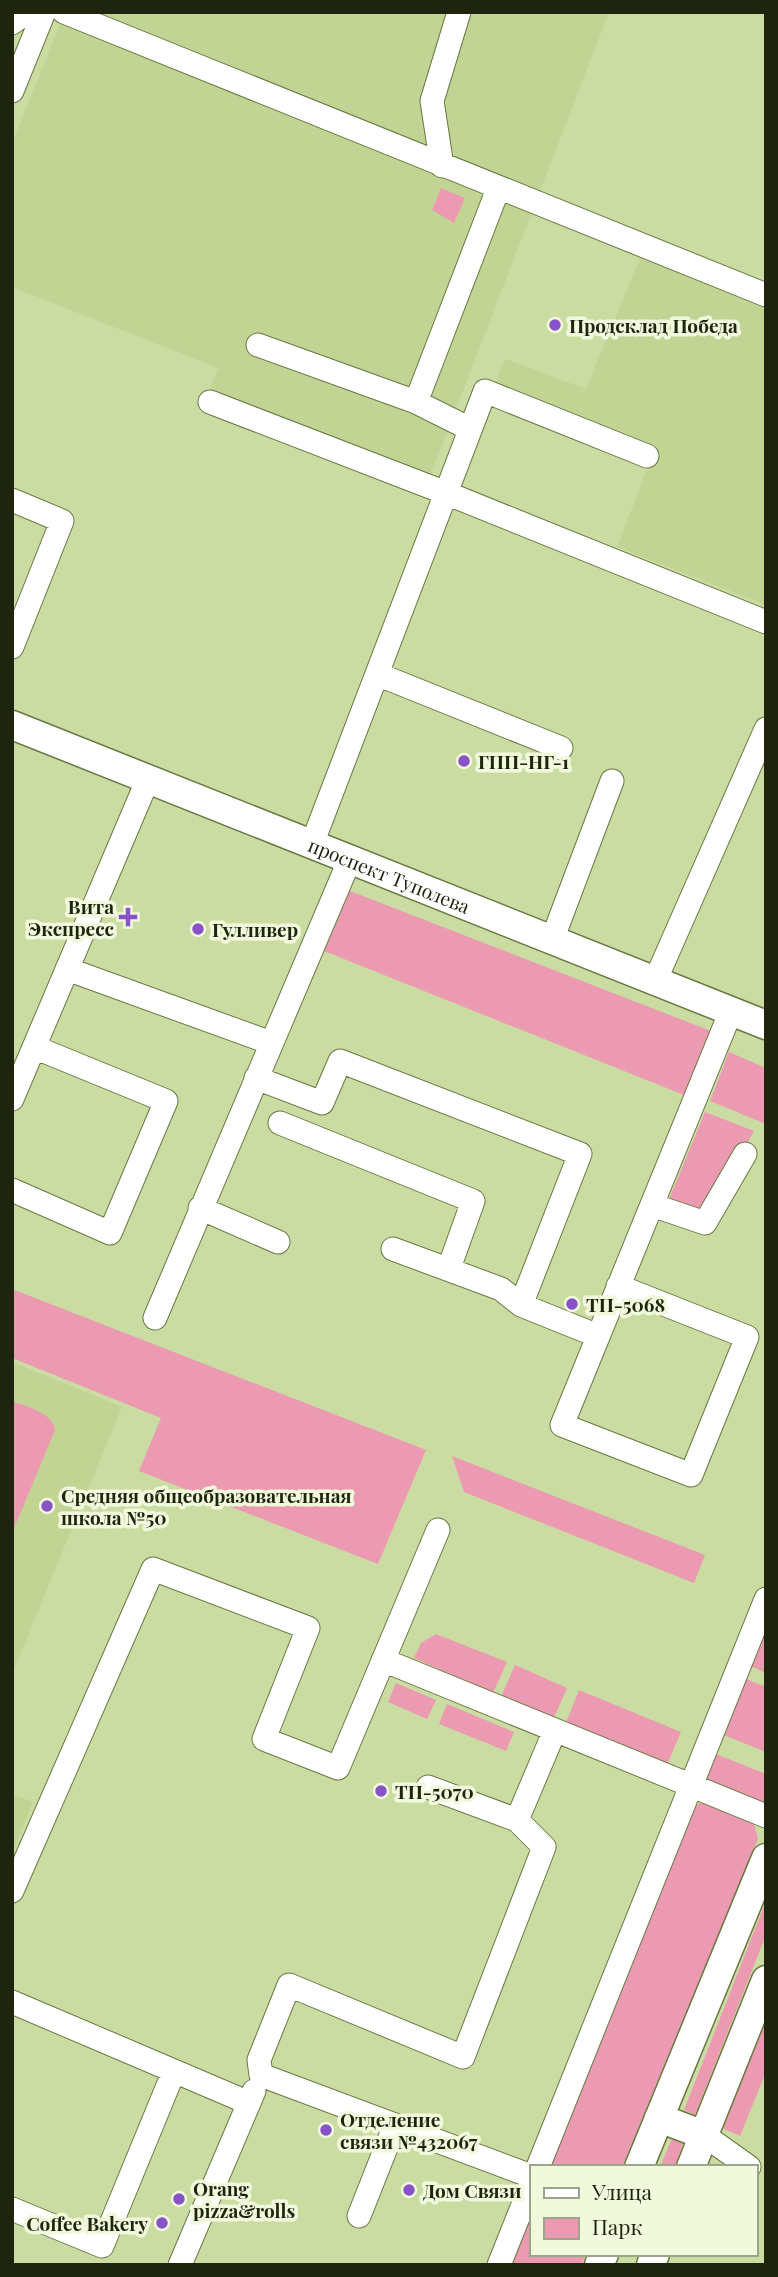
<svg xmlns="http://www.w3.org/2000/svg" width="778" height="2277" viewBox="0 0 778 2277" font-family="'Playfair Display',serif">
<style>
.built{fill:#c1d493}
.green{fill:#eb9ab1}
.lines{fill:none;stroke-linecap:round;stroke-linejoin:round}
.minor-casing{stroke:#697842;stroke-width:25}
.major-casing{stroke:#697842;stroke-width:31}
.minor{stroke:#fff;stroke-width:23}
.major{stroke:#fff;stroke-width:28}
.poi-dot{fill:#8852c9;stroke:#f0f9dc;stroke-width:2.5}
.labels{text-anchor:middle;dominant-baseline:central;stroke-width:7;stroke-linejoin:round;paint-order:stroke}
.poi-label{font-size:19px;font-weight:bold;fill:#1e240d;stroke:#f0f9dc;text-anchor:start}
.street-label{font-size:19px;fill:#1e240d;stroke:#f0f9dc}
</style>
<rect width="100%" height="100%" fill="#cbdca3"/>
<path class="built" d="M65 12H609L429 479 209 392 218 368 12 287V143Z
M640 258 766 308V605L617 547 649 464 487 401 505 359 586 389Z
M12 1362 122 1407 12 1674Z
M12 1794 33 1802 12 1854Z"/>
<path class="green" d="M441 188 465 198 454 223 432 210Z
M350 891 711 1031 684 1095 324 951Z
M729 1052 766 1068V1124L710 1101Z
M705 1112 754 1131 707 1215 668 1202Z
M12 1289 426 1450 378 1564 139 1471 161 1418 12 1358Z
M12 1401C28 1407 52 1412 55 1430L12 1533Z
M452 1456 705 1555 694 1583 464 1492Z
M766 1618V1673L748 1665Z
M436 1634 507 1662 493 1693 414 1658 421 1643Z
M515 1665 567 1688 553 1720 501 1697Z
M744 1678 766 1687V1752L721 1734Z
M396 1683 436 1700 427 1719 388 1702Z
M579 1690 681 1732 666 1767 565 1725Z
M447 1704 514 1732 506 1751 439 1724Z
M711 1752 766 1774V1803L700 1777Z
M704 1801 753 1820 758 1839 622 2167H548L690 1809Z
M766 1901V1935L695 2115 684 2110Z
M766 2021V2072L740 2136 722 2128Z
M673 2136 684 2140 675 2167H660Z
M531 2208V2254H586L581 2265H509Z"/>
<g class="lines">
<g class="minor-casing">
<path id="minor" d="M64 12 766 295
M12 23 27 12
M12 91 44 12
M442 166 432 101 459 12
M258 345 416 402 470 429
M210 402 446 493 766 622
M416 402 498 189
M12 500 62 521 12 647
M377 674 561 748
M312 844 485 391 647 456
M552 940 612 781
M67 969 271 1043
M655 981 766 729
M256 1078 322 1103 340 1061 580 1154 521 1305
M12 1099 148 779
M280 1123 473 1201 449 1268
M12 1190 110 1233 166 1101 34 1047
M652 1205 705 1223 745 1154
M200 1208 278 1242
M393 1249 501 1289 521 1305 598 1336
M618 1286 747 1337 691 1475 562 1425 731 1011
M155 1318 350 859
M383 1660 766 1816
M428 1787 517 1820
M12 1891 153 1569 308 1628 264 1739 338 1768 438 1530
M12 2002 174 2071
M704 2135 749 2167
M538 2167 766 1599
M531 2176 261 2075 259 2060 289 1985 463 2057 544 1847 517 1820 555 1730
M12 2209 102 2246 174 2071 249 2103
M359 2216 395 2125
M180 2265 254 2091
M499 2265 531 2185"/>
</g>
<g class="major-casing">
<g id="major">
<path id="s1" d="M12 725 766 1025"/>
<path d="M659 2118 704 2135"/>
<path d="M639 2167 766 1858"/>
<path d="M691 2167 766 1980"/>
<path d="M599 2265 604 2254"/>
<path d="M651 2265 655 2254"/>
</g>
</g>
<use href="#minor" class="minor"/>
<use href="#major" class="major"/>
</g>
<g class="poi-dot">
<circle cx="555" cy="325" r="7"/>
<circle cx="464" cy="761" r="7"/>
<path d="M124.5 906.5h7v7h7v7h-7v7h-7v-7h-7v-7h7z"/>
<circle cx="198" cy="929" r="7"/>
<circle cx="572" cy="1304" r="7"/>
<circle cx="47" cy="1506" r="7"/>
<circle cx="381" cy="1791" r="7"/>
<circle cx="326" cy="2130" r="7"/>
<circle cx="409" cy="2190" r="7"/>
<circle cx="179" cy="2199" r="7"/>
<circle cx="162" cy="2223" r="7"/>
</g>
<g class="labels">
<g class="poi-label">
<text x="569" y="325">Продсклад Победа</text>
<text x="478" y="761">ГПП-НГ-1</text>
<text x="114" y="906" text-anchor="end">Вита<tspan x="114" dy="22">Экспресс</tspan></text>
<text x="212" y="929">Гулливер</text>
<text x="586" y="1304">ТП-5068</text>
<text x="61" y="1495">Средняя общеобразовательная<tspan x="61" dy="22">школа №50</tspan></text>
<text x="395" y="1791">ТП-5070</text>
<text x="340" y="2119">Отделение<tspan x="340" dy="22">связи №432067</tspan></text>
<text x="193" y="2188">Orang<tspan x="193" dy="22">pizza&amp;rolls</tspan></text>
<text x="423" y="2190">Дом Связи</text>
<text x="148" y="2223" text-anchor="end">Coffee Bakery</text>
</g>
<g class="street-label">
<text stroke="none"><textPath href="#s1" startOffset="406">проспект Туполева</textPath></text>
</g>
</g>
<rect width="778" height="2277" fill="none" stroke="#1e240d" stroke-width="28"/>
<rect x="530" y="2165" width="228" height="91" fill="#f0f9dc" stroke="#9ca489" stroke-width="2"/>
<rect x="544" y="2188" width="35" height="10" fill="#ffffff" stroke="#9ca489" stroke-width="2"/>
<text x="592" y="2200" font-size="21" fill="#1e240d">Улица</text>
<rect x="544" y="2218" width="35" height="21" fill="#eb9ab1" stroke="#9ca489" stroke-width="2"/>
<text x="592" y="2235" font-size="21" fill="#1e240d">Парк</text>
</svg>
